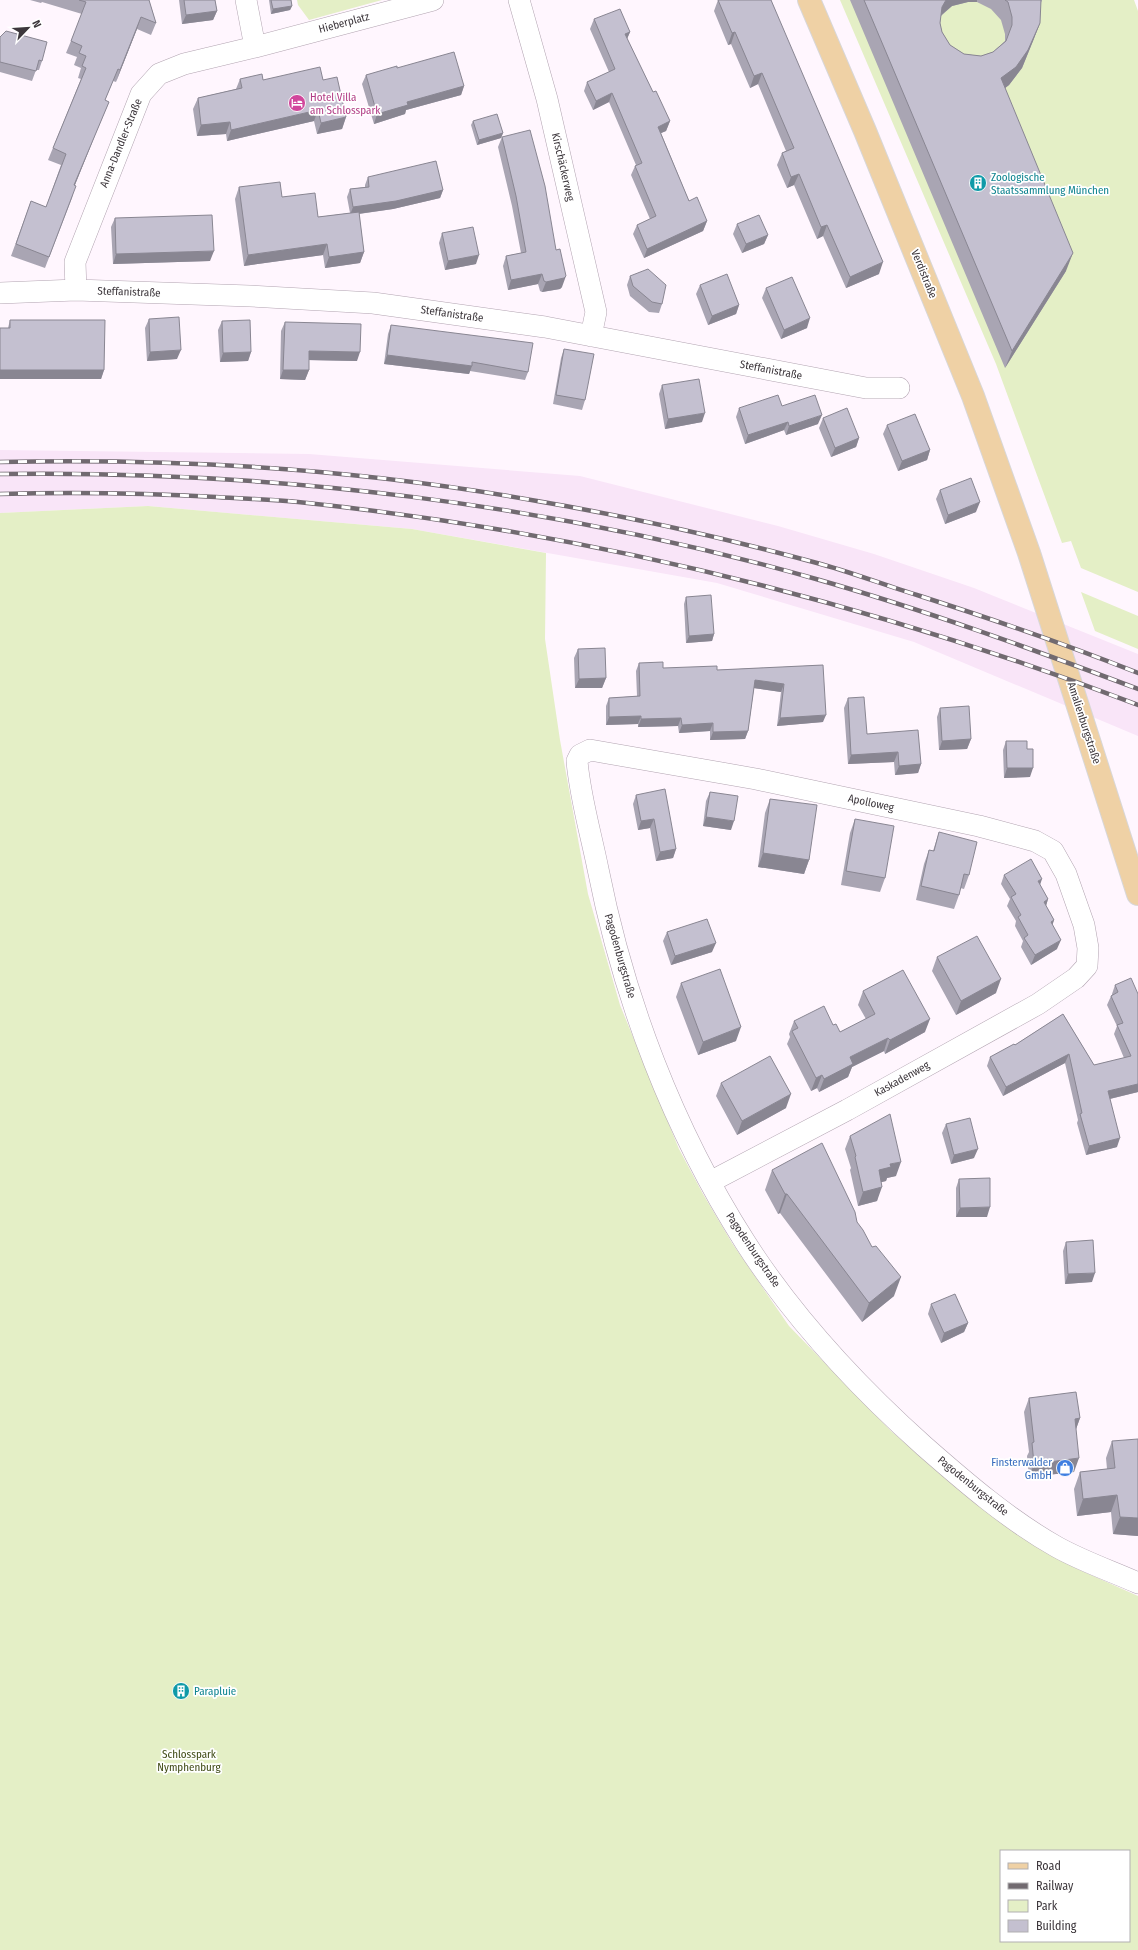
<svg xmlns="http://www.w3.org/2000/svg" width="1138" height="1950" viewBox="0 0 1138 1950" font-family="'Fira Sans Condensed',sans-serif">
<style>
.built{fill:#f9e5f8}
.green{fill:#e4efc6;fill-rule:evenodd}
.lines{fill:none;stroke-linecap:round;stroke-linejoin:round}
.street-casing{stroke:#b2a4b1;stroke-width:22}
.primary-casing{stroke:#d8d7d8;stroke-width:24}
.street{stroke:#fff;stroke-width:21}
.primary{stroke:#efd1a5;stroke-width:22}
.rail-casing{stroke:#716a70;stroke-width:4.5}
.rail{stroke:#fff;stroke-width:3;stroke-dasharray:9;stroke-linecap:butt}
.wall{fill:#a9a5b3;fill-rule:evenodd}
.shaded-wall{fill:#898692}
.building{fill:#c4c0d0;stroke:#898692}
.labels{text-anchor:middle;dominant-baseline:central;stroke-width:3.5;stroke-linejoin:round;paint-order:stroke}
.street-label{font-size:11px;fill:#3d373c;stroke:#fff}
.hotel-label{font-size:11px;fill:#b23c85;stroke:#fff;text-anchor:start}
.culture-label{font-size:11px;fill:#0d838f;stroke:#fff;text-anchor:start}
.shop-label{font-size:11px;fill:#366cbe;stroke:#fff;text-anchor:end}
.park-label{font-size:11px;fill:#404b16;stroke:#fff}
</style>
<rect width="100%" height="100%" fill="#fff6fe"/>
<path class="built" d="M0 450 309 454 580 476 778 526 874 554 974 588 1138 654V736L914 642 717 583 412 529 148 506 0 513Z"/>
<path class="green" d="M297 0H382L309 20 298 5Z
M840 0H1134L1138 11V592L1081 568 1071 541 1062 543 996 364Z
M148 506 412 529 546 553 545 639 560 740 588 894 620 1005 679 1149 703 1194 732 1243 789 1326 891 1431 965 1494 1037 1545 1073 1567 1138 1596V1950H0V513ZM1001 1851H1129V1941H1001Z
M1081 592 1138 616V649L1095 631Z"/>
<g class="lines">
<g class="street-casing">
<path id="street" d="M519 0 547 99 596 312 591 336
M255 47 433 0
M76 290 75 262 141 94 159 74 184 64 255 47 246 0
M0 293 76 290 250 296 373 303 545 327 866 388H899
M710 1182 847 1110 1038 1004 1076 978 1087 966 1088 948 1084 925 1066 874 1053 851 1035 841 979 826 756 779 590 750 580 755 577 761C580 797 591 834 598 869 624 1000 673 1129 745 1242 793 1317 857 1386 924 1446 965 1482 1009 1520 1057 1547 1082 1561 1111 1571 1138 1583"/>
</g>
<g class="primary-casing">
<path id="primary" d="M809 0 865 131 973 396 1029 553 1138 894"/>
</g>
<use href="#street" class="street"/>
<use href="#primary" class="primary"/>
<g class="rail-casing">
<path id="rail" d="M0 462C179 458 360 469 537 501 631 517 725 538 817 563 851 572 884 585 917 595 992 619 1065 644 1138 673
M0 474C275 470 552 504 816 579 925 610 1032 649 1138 689
M0 494C72 492 144 493 216 497 244 499 271 499 298 502 586 532 868 602 1138 705"/>
</g>
<use href="#rail" class="rail"/>
</g>
<path class="wall" d="M30 0H149L156 23 151 35 137 29 116 82 113 81 105 100 109 102 104 113 75 185 72 198 45 268 11 256 31 201 46 207 61 165 48 160 81 79 78 78 81 68 74 65 77 57 66 53 82 14 42 2 41 3Z
M179 0H215L217 11 213 20 182 24Z
M269 0H291L292 6 290 10 271 14Z
M718 0H771L879 274 846 288 823 236 817 239 794 185 787 188 777 165 782 153 786 151 758 84 750 88 731 44 728 45 714 11Z
M850 0H1042L1040 5V23L1033 41 1022 68 1009 85 1005 88 1066 271 1005 368ZM968 2H977L991 9 1001 20 1005 34V41L993 52 981 56 964 54 950 45 942 32 940 23 941 16 952 6Z
M594 19 630 32 627 39 653 92 670 121 666 131 661 133 689 201 707 221 703 231 644 258 633 234 637 225 650 219 631 175 635 166 636 165 609 102 593 110 584 91 587 82 609 72 590 29Z
M0 37 42 61 39 70H36L32 81 0 72Z
M397 68 464 86 461 95 406 110 405 114 374 124 362 84 366 75Z
M240 79 263 80H323L346 117 342 129 317 134 314 121 227 141 226 134 197 136 193 109 198 98 236 89Z
M473 121 503 133 501 138 477 145 471 125Z
M502 137 562 287 560 289 542 292 540 291 538 284 508 290 503 266 506 256 521 253 512 206 498 147Z
M368 177 443 190 440 198 393 209 359 214 364 252 360 263 325 268 323 255 244 266 235 199 239 187 282 197 318 217 350 213 347 197 350 189 365 187V185Z
M115 218 210 261 113 264 111 227Z
M737 224 768 235 764 244 742 253 733 234Z
M442 233 476 264 445 270 439 243Z
M630 276 662 304 659 313 649 312 630 296 627 285Z
M700 285 739 305 736 314 708 325 696 294Z
M766 288 807 328 781 339 762 298Z
M149 319 177 359 147 361 145 328Z
M10 320 104 370 101 379 8 328Z
M222 321 251 352 248 361 220 362 218 330Z
M285 322 357 361 309 360V370L305 380 280 379 281 331Z
M391 325 528 372 525 380 470 371 469 374 384 364 388 334Z
M564 349 585 400 582 410 553 404 561 358Z
M662 385 702 422 665 429 659 394Z
M782 406 818 424 786 435 784 430 745 444 736 417 739 408Z
M823 418 859 438 856 447 831 457 819 428Z
M887 425 930 450 927 460 898 471 883 434Z
M940 490 976 512 945 524 936 499Z
M686 597 714 634 712 641 686 643 684 604Z
M578 649 606 678 602 688H575L574 658Z
M639 663 663 668 717 670 823 665V722L777 726 781 692 754 688 748 731 745 739 710 740V731L679 733 678 726 638 727V724L606 725V706L609 698 637 696 636 671Z
M848 698 867 734 921 764 918 773 895 775 894 762 848 764 844 708Z
M940 708 971 739 967 749 939 750 937 717Z
M1006 741 1027 749 1030 777 1004 778 1003 750Z
M710 792 731 830 703 826 706 801Z
M636 795 676 849 673 858 656 861 650 828 638 830 633 804Z
M770 799 809 860 804 874 758 867 765 813Z
M855 819 885 878 880 892 841 885 850 833Z
M939 832 969 875 964 889 960 888 959 895 954 909 916 900 924 864 929 850 933 851Z
M1004 875 1040 885 1048 899 1046 906 1054 920 1052 926 1057 949 1031 965 1021 947 1023 941 1015 926 1016 921 1007 906 1010 899 1001 884Z
M667 932 712 952 671 965 663 941Z
M937 957 996 993 956 1015 932 971Z
M681 983 736 1041 698 1055 676 997Z
M1115 985 1138 994V1092L1110 1099 1117 1147 1086 1155 1077 1123 1078 1120 1065 1063 1003 1096 987 1066 990 1057 1015 1045 1063 1014 1094 1065 1124 1058 1114 1034 1117 1026 1107 1005 1111 996 1112 995V994Z
M863 991 925 1032 885 1054 884 1051 852 1067 848 1077 819 1092 817 1088 811 1091 787 1044 790 1037 789 1034 794 1021 840 1032 866 1019 858 1005Z
M721 1083 786 1108 737 1135 716 1096Z
M946 1124 974 1158 951 1164 942 1133Z
M850 1136 896 1176 887 1178 886 1181 881 1182 877 1201 858 1206 850 1170 851 1168 845 1149Z
M772 1170 857 1222 894 1296 862 1322 780 1213 778 1214 765 1190Z
M959 1179 987 1217H956V1188Z
M1066 1242 1092 1282 1065 1284 1063 1251Z
M931 1304 968 1323 964 1332 941 1343 928 1314Z
M1029 1398 1080 1418 1076 1429 1074 1472 1029 1477 1027 1456 1029 1452 1024 1412Z
M1112 1441 1138 1536 1113 1534 1111 1512 1077 1516 1074 1489 1080 1472 1107 1469 1106 1458Z"/>
<path class="shaded-wall" d="M946 0H977V2H968L952 6 939 17 942 7Z
M292 6 290 10 271 14 273 9Z
M217 11 213 20 182 24 186 15Z
M141 17 137 29 116 82 120 70Z
M1040 23 1033 41 1022 68 1009 85 995 96 1001 78Z
M630 32 626 41 625 34Z
M735 32 731 44 728 45 732 33Z
M762 73 758 84 750 88 754 76Z
M464 86 461 95 406 110 405 114 374 124 377 114 407 102Z
M612 93 609 102 593 110 596 101Z
M109 102 104 113 70 197 74 185Z
M318 110 314 121 227 141 231 130Z
M346 117 342 129 317 134 321 123Z
M670 121 666 131 654 136 658 127Z
M230 122 226 134 197 136 201 125Z
M503 133 501 138 477 145 479 140Z
M799 174 794 185 787 188 791 177Z
M443 190 440 198 393 209 350 215 353 207Z
M707 221 703 231 644 258 647 249Z
M827 225 823 236 817 239 821 227Z
M768 235 764 244 742 253 746 244Z
M327 244 323 255 244 266 248 255Z
M214 251 210 261 113 264 116 254Z
M364 252 360 263 325 268 329 257Z
M1073 253 1066 271 1005 368 1012 351Z
M479 255 476 264 445 270 448 261Z
M883 262 879 274 846 288 850 277Z
M542 274 538 284 508 290 511 280Z
M566 276 562 287 560 289 542 292 546 282Z
M739 305 736 314 708 325 712 316Z
M810 318 807 328 781 339 784 330Z
M181 350 177 359 147 361 150 352Z
M309 351 360 352 357 361 306 360Z
M251 352 248 361 220 362 223 353Z
M387 355 472 366 469 374 384 364Z
M0 370H104L101 379H0Z
M283 370H309L305 380 280 379Z
M705 413 702 422 665 429 668 419Z
M822 415 818 424 786 435 789 426Z
M788 422 784 430 745 444 748 435Z
M859 438 856 447 831 457 835 448Z
M930 450 927 460 898 471 902 461Z
M980 502 976 512 945 524 948 515Z
M714 634 712 641 686 643 689 636Z
M606 678 602 688H575L579 679Z
M755 680 784 684 781 692 753 688Z
M826 715 823 722 777 726 780 718Z
M641 716 638 724 606 725 609 717Z
M681 718 678 726 638 727 641 719Z
M713 723 710 731 679 733 682 725Z
M748 731 745 739 710 740 713 732Z
M971 739 967 749 939 750 942 741Z
M898 752 894 762 848 764 851 755Z
M921 764 918 773 895 775 899 766Z
M1007 768H1033L1030 777 1004 778Z
M706 817 734 821 731 830 703 826Z
M654 819 650 828 638 830 641 821Z
M676 849 673 858 656 861 660 852Z
M763 853 809 860 804 874 758 867Z
M1042 879 1039 888 1038 881Z
M1048 899 1045 909 1044 902Z
M1054 920 1051 929V922Z
M1061 940 1057 949 1031 965 1035 955Z
M716 943 712 952 671 965 675 956Z
M1001 979 996 993 956 1015 961 1001Z
M930 1019 925 1032 885 1054 890 1040Z
M741 1027 736 1041 698 1055 703 1042Z
M888 1038 884 1051 852 1067 848 1077 819 1092 824 1079 850 1057Z
M1069 1054 1065 1063 1003 1096 1006 1087Z
M822 1075 817 1088 811 1091 816 1078Z
M1138 1084V1092L1105 1100 1108 1091Z
M791 1094 786 1108 737 1135 742 1121Z
M1120 1138 1117 1147 1086 1155 1089 1146Z
M978 1149 974 1158 951 1164 954 1155Z
M901 1162 896 1176 887 1178 886 1181 874 1184 879 1170 890 1164Z
M882 1187 877 1201 858 1206 863 1192Z
M785 1194H787L780 1213 778 1214Z
M990 1207 987 1217H956L960 1208Z
M1095 1273 1092 1282 1065 1284 1068 1274Z
M901 1277 894 1296 862 1322 869 1303Z
M968 1323 964 1332 941 1343 944 1333Z
M1080 1418 1075 1432V1419Z
M1079 1458 1074 1472 1029 1477 1034 1464Z
M1117 1495 1111 1512 1077 1516 1083 1499Z
M1120 1517 1138 1518V1536L1113 1534Z"/>
<path class="building" d="M79 0H149L156 23 141 17 120 70 118 69 105 100 109 102 74 185 76 186 49 257 16 244 31 201 46 207 66 154 53 148 86 68 82 66 86 56 79 53 82 46 71 41 86 2Z
M184 0H215L217 11 186 15Z
M271 0H291L292 6 273 9Z
M718 0H771L883 262 850 277 827 225 821 227 799 174 791 177 782 153 794 148 762 73 754 76 735 32 732 33Z
M864 0H946L942 7 940 23 942 32 950 45 964 54 981 56 993 52 1006 41 1012 25V17L1008 2 1005 0H1041L1040 23 1028 50 1016 67 1001 78 1073 253 1012 351Z
M620 9 630 32 625 34 653 92 656 91 670 121 658 127 689 201 697 197 707 221 647 249 637 225 656 216 635 166 642 163 612 93 596 101 587 82 615 69 594 19Z
M6 31 47 42 42 61 39 60 36 71 0 62V37Z
M454 52 464 86 407 102 408 105 377 114 366 75 397 66V68Z
M320 67 323 80 337 77 346 117 321 123 318 110 231 130 230 122 201 125 198 98 242 88 240 79 262 74 263 80Z
M497 114 503 133 479 140 473 121Z
M530 130 545 186 556 250 560 249 566 276 564 278 546 282 544 281 542 274 511 280 506 256 526 252 516 196 502 137Z
M436 161 443 190 396 201 353 207 350 189 369 187 368 177Z
M280 182 282 197 315 193 318 217 359 212 364 252 329 257 327 244 248 255 239 187Z
M212 215 214 251 116 254 115 218Z
M759 215 768 235 746 244 737 224Z
M473 227 479 255 448 261 442 233Z
M648 269 666 285 662 304 652 302 633 286 630 276Z
M727 274 739 305 712 316 700 285Z
M792 277 810 318 784 330 766 288Z
M179 317 181 350 150 352 149 319Z
M10 320H105L104 370H0V328H10Z
M250 320 251 352 223 353 222 321Z
M285 322 361 324 360 352 309 351V370H283Z
M391 325 533 343 528 372 472 362V366L387 355Z
M564 349 594 354 585 400 556 395Z
M699 379 705 413 668 419 662 385Z
M778 395 782 406 815 395 822 415 789 426 788 422 748 435 739 408Z
M847 408 859 438 835 448 823 418Z
M915 414 930 450 902 461 887 425Z
M971 478 980 502 948 515 940 490Z
M711 595 714 634 689 636 686 597Z
M605 648 606 678 579 679 578 649Z
M663 662V668L717 666V670L823 665 826 715 780 718 784 684 755 680 748 731 713 732V723L682 725 681 718 641 719V716L609 717V698L640 696 639 663Z
M864 697 867 734 918 730 921 764 899 766 898 752 851 755 848 698Z
M969 706 971 739 942 741 940 708Z
M1006 741H1027V749H1033V768H1007Z
M665 789 676 849 660 852 654 819 641 821 636 795Z
M710 792 738 796 734 821 706 817Z
M770 799 817 805 809 860 763 853Z
M855 819 894 826 885 878 846 871Z
M939 832 977 842 969 875 964 874 959 895 921 886 929 850 934 851Z
M1031 859 1042 879 1038 881 1048 899 1044 902 1054 920 1051 922 1061 940 1035 955 1024 938 1028 935 1018 917 1021 915 1011 897 1016 894 1004 875Z
M707 919 716 943 675 956 667 932Z
M977 936 1001 979 961 1001 937 957Z
M720 969 741 1027 703 1042 681 983Z
M903 970 930 1019 890 1040 888 1038 850 1057 853 1064 824 1079 822 1075 816 1078 792 1031 798 1028 794 1021 824 1006 833 1025 836 1024 840 1032 875 1014 863 991Z
M1131 978 1138 994V1084L1108 1091 1120 1138 1089 1146 1080 1114 1082 1113 1069 1054 1006 1087 990 1057 1014 1044 1015 1045 1063 1014 1094 1065 1131 1056 1117 1025 1123 1023 1111 996 1118 992 1115 985Z
M770 1056 791 1094 742 1121 721 1083Z
M890 1114 901 1162 890 1164 891 1167 879 1170 882 1187 863 1192 855 1157 856 1156 850 1136Z
M970 1118 978 1149 954 1155 946 1124Z
M822 1143 855 1212 857 1222 863 1230 872 1247 876 1246 901 1277 869 1303 787 1194H785L772 1170Z
M990 1178V1207L960 1208 959 1179Z
M1093 1240 1095 1273 1068 1274 1066 1242Z
M955 1294 968 1323 944 1333 931 1304Z
M1076 1392 1080 1418 1075 1419 1079 1458 1034 1464 1032 1443 1034 1442 1029 1398Z
M1138 1439V1518L1120 1517 1117 1495 1083 1499 1080 1472 1115 1468 1112 1441Z"/>
<defs>
<g id="hotel-disc" transform="scale(0.9)"><circle r="9.5" fill="#d1479c" stroke="#fff"/><path d="M-6-4.5h1.5V1H6V5H4.5V3h-9V5H-6ZM-4 0a1.8 1.8 0 1 1 3.6 0ZM.5 0V-2.5h3Q6-2.5 6 0Z" fill="#fff"/></g>
<g id="building-disc" transform="scale(0.9)"><circle r="9.5" fill="#0f9aa8" stroke="#fff"/><path d="M-4-6H4V6H1V3H-1V6H-4ZM-2.5-4.3h1.7v1.8h-1.7ZM.8-4.3h1.7v1.8H.8ZM-2.5-1h1.7V.8h-1.7ZM.8-1h1.7V.8H.8Z" fill="#fff"/></g>
<g id="shop-disc" transform="scale(0.9)"><circle r="9.5" fill="#3f7fe0" stroke="#fff"/><path d="M-5-2.5h2.3a2.7 3.5 0 0 1 5.4 0H5L5.5 6h-11ZM-1.5-2.5h3a1.5 2.3 0 0 0-3 0Z" fill="#fff"/></g>
</defs>
<g fill-rule="evenodd">
<use href="#hotel-disc" x="297" y="103"/>
<use href="#building-disc" x="978" y="183"/>
<use href="#shop-disc" x="1065" y="1468"/>
<use href="#building-disc" x="181" y="1691"/>
</g>
<g class="labels">
<g class="street-label">
<text transform="translate(344 23) rotate(-15)">Hieberplatz</text>
<text transform="translate(121 143) rotate(-68)">Anna-Dandler-Straße</text>
<text transform="translate(563 167) rotate(77)">Kirschäckerweg</text>
<text transform="translate(924 274) rotate(68)">Verdistraße</text>
<text transform="translate(129 292) rotate(2)">Steffanistraße</text>
<text transform="translate(452 314) rotate(8)">Steffanistraße</text>
<text transform="translate(771 370) rotate(11)">Steffanistraße</text>
<text transform="translate(1084 723) rotate(72)">Amalienburgstraße</text>
<text transform="translate(871 803) rotate(12)">Apolloweg</text>
<text transform="translate(620 956) rotate(74)">Pagodenburgstraße</text>
<text transform="translate(902 1079) rotate(-29)">Kaskadenweg</text>
<text transform="translate(753 1250) rotate(56)">Pagodenburgstraße</text>
<text transform="translate(973 1486) rotate(39)">Pagodenburgstraße</text>
</g>
<g class="hotel-label">
<text x="310" y="97">Hotel Villa<tspan x="310" dy="13">am Schlosspark</tspan></text>
</g>
<g class="culture-label">
<text x="991" y="177">Zoologische<tspan x="991" dy="13">Staatssammlung München</tspan></text>
<text x="194" y="1691">Parapluie</text>
</g>
<g class="shop-label">
<text x="1052" y="1462">Finsterwalder<tspan x="1052" dy="13">GmbH</tspan></text>
</g>
<g class="park-label">
<text x="189" y="1754">Schlosspark<tspan x="189" dy="13">Nymphenburg</tspan></text>
</g>
</g>
<rect x="1000" y="1850" width="130" height="92" fill="#ffffff" stroke="#b1afb1"/>
<rect x="1008" y="1863" width="20" height="6" fill="#efd1a5" stroke="#b1afb1"/>
<text x="1036" y="1870" font-size="12" fill="#3d373c">Road</text>
<rect x="1008" y="1883" width="20" height="6" fill="#716a70" stroke="#b1afb1"/>
<text x="1036" y="1890" font-size="12" fill="#3d373c">Railway</text>
<rect x="1008" y="1900" width="20" height="12" fill="#e4efc6" stroke="#b1afb1"/>
<text x="1036" y="1910" font-size="12" fill="#3d373c">Park</text>
<rect x="1008" y="1920" width="20" height="12" fill="#c4c0d0" stroke="#b1afb1"/>
<text x="1036" y="1930" font-size="12" fill="#3d373c">Building</text>
<g transform="translate(28 28) rotate(65)" stroke="#ffffff" stroke-width="3" paint-order="stroke">
<path d="M0-3L7 15L0 10L-7 15Z" fill="#3d373c"/>
<text y="-6" font-size="11" font-weight="bold" text-anchor="middle" fill="#3d373c">N</text>
</g>
</svg>
